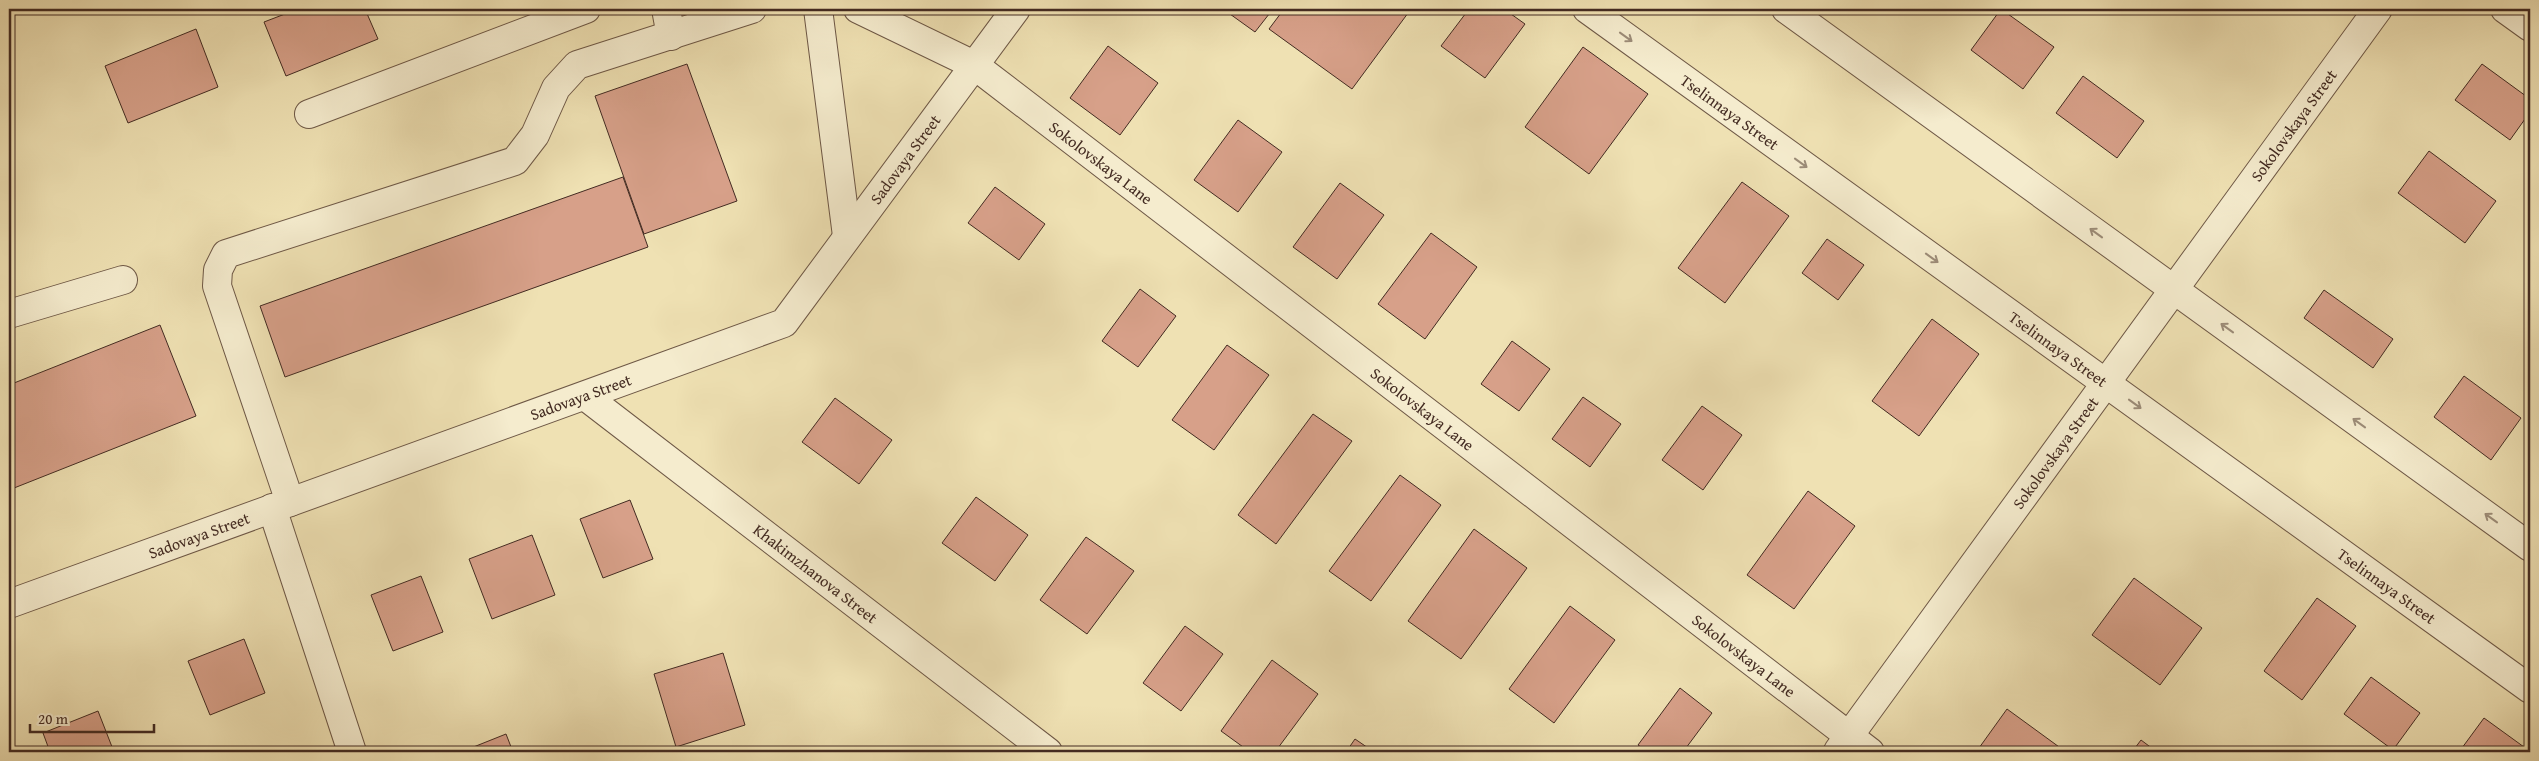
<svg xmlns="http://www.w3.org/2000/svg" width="2539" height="761" viewBox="0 0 2539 761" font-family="'Gentium Book Plus',serif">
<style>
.building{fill:#d7a089;stroke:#432b22}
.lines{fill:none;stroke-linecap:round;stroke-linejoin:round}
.minor-casing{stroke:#6e5846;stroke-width:30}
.minor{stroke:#f5ecce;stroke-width:28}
.oneway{stroke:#9c8c78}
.labels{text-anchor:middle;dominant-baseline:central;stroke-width:5;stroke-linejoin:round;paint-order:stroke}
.street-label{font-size:16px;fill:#432b22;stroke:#f5ecce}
</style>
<rect width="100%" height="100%" fill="#efe1b3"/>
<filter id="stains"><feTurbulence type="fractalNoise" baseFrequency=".004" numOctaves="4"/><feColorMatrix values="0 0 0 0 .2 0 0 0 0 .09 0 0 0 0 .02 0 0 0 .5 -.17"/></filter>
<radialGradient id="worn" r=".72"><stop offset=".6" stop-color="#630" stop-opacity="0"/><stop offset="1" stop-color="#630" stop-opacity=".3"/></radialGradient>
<path class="building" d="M298 9H365L378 39 286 76 264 22Z
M1223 9H1273L1255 32Z
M1284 9H1411L1352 89 1269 29Z
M1469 9H1504L1525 24 1485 78 1441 46Z
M2001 9 2054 47 2023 89 1971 50Z
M196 29 218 87 128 123 105 66Z
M1108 46 1158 83 1120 135 1070 98Z
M1583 47 1648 94 1589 174 1525 127Z
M687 64 737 201 644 234 595 96Z
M2482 64 2530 99V112L2510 140 2455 100Z
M2083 76 2144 121 2117 158 2056 113Z
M1238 120 1282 152 1238 212 1194 180Z
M2429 151 2496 201 2465 243 2398 193Z
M623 177 648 247 285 377 260 306Z
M1742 182 1789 216 1725 303 1678 268Z
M1340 183 1384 215 1337 279 1293 247Z
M995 187 1045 224 1019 260 968 223Z
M1431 233 1477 267 1425 339 1378 304Z
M1827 239 1864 265 1838 300 1802 273Z
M1140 289 1176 316 1138 367 1102 341Z
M2324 290 2393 339 2373 368 2304 318Z
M1932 319 1979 354 1919 436 1872 401Z
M160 325 196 416 9 490V385Z
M1512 341 1550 369 1519 411 1481 384Z
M1227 345 1269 375 1214 450 1172 420Z
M2464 376 2521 418 2491 460 2434 417Z
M1583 397 1621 424 1590 467 1552 439Z
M835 398 892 440 859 484 802 442Z
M1702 406 1742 435 1703 490 1662 460Z
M1313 414 1352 441 1276 544 1238 515Z
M1400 475 1441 505 1371 601 1329 571Z
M1808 491 1855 526 1794 609 1747 575Z
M976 497 1028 535 995 581 942 543Z
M630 500 653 559 603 578 580 519Z
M1474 529 1527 568 1461 659 1408 621Z
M532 535 555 595 492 619 469 559Z
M1086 537 1134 571 1087 634 1040 600Z
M421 576 443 632 393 651 371 595Z
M2134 578 2202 628 2160 685 2092 635Z
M2317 598 2356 626 2302 700 2264 671Z
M1570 606 1615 640 1554 723 1509 689Z
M1185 626 1223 654 1181 711 1143 683Z
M244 639 265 693 210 715 188 661Z
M723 653 745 725 676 747 654 674Z
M1272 660 1318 694 1275 752H1250L1221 731Z
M2371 677 2420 713 2393 750 2344 714Z
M1680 688 1712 713 1683 752H1649L1638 745Z
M2007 709 2066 752H1986L1979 748Z
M98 711 114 752H50L43 733Z
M2484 718 2524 747 2520 752H2459Z
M506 734 513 752H461Z
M1355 739 1374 752H1346Z
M2141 740 2157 752H2132Z"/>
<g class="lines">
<g class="minor-casing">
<g id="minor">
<path d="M666 9 671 36"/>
<path d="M818 9 847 236"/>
<path id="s1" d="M858 9 974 65 1870 752"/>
<path id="s2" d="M1587 9 2530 689"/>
<path d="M1786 9 2530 547"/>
<path d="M2505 9 2530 27"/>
<path d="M309 114 586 9"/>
<path d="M9 314 123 280"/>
<path id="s3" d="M585 396 1048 752"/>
<path d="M290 502 217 286 218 270 226 254 515 161 535 135 556 88 577 65 752 9"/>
<path d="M272 508 352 752"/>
<path id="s4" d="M9 604 784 323 1016 9"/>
<path id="s5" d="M1838 751 2378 9"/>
</g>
</g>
<use href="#minor" class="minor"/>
</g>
<defs><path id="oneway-shaft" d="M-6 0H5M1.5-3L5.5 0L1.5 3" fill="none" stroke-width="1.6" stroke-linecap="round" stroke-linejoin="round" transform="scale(1.25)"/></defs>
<g class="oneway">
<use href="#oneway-shaft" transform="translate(1626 37) rotate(36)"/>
<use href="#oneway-shaft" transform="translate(1801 163) rotate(36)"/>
<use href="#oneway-shaft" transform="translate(2096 233) rotate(-144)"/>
<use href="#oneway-shaft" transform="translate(1932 258) rotate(36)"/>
<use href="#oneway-shaft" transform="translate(2227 328) rotate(-144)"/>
<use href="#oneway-shaft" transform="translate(2135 404) rotate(36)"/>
<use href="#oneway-shaft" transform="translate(2359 423) rotate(-144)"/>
<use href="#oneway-shaft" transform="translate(2491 518) rotate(-144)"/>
</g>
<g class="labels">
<g class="street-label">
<text stroke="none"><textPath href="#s2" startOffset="176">Tselinnaya Street</textPath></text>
<text stroke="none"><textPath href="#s5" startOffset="774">Sokolovskaya Street</textPath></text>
<text stroke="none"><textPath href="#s4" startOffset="1028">Sadovaya Street</textPath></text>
<text stroke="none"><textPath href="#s1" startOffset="289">Sokolovskaya Lane</textPath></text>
<text stroke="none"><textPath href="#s2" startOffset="581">Tselinnaya Street</textPath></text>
<text stroke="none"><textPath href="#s4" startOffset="608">Sadovaya Street</textPath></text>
<text stroke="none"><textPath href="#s1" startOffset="694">Sokolovskaya Lane</textPath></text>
<text stroke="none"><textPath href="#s5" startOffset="369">Sokolovskaya Street</textPath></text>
<text stroke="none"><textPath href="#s4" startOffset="202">Sadovaya Street</textPath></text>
<text stroke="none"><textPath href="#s3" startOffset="291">Khakimzhanova Street</textPath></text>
<text stroke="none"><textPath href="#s2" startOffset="986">Tselinnaya Street</textPath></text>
<text stroke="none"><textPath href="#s1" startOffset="1099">Sokolovskaya Lane</textPath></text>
</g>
</g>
<rect width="2539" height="761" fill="none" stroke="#efe1b3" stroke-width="30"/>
<rect x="10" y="10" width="2519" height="741" fill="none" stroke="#432b22" stroke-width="2.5"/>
<rect x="15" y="15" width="2509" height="731" fill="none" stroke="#432b22"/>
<path d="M30 724v8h124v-8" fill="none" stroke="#432b22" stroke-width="2.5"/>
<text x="38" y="724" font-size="15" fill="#432b22" stroke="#f5ecce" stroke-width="4" paint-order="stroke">20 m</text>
<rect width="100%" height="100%" filter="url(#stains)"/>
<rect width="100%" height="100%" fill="url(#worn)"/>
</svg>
